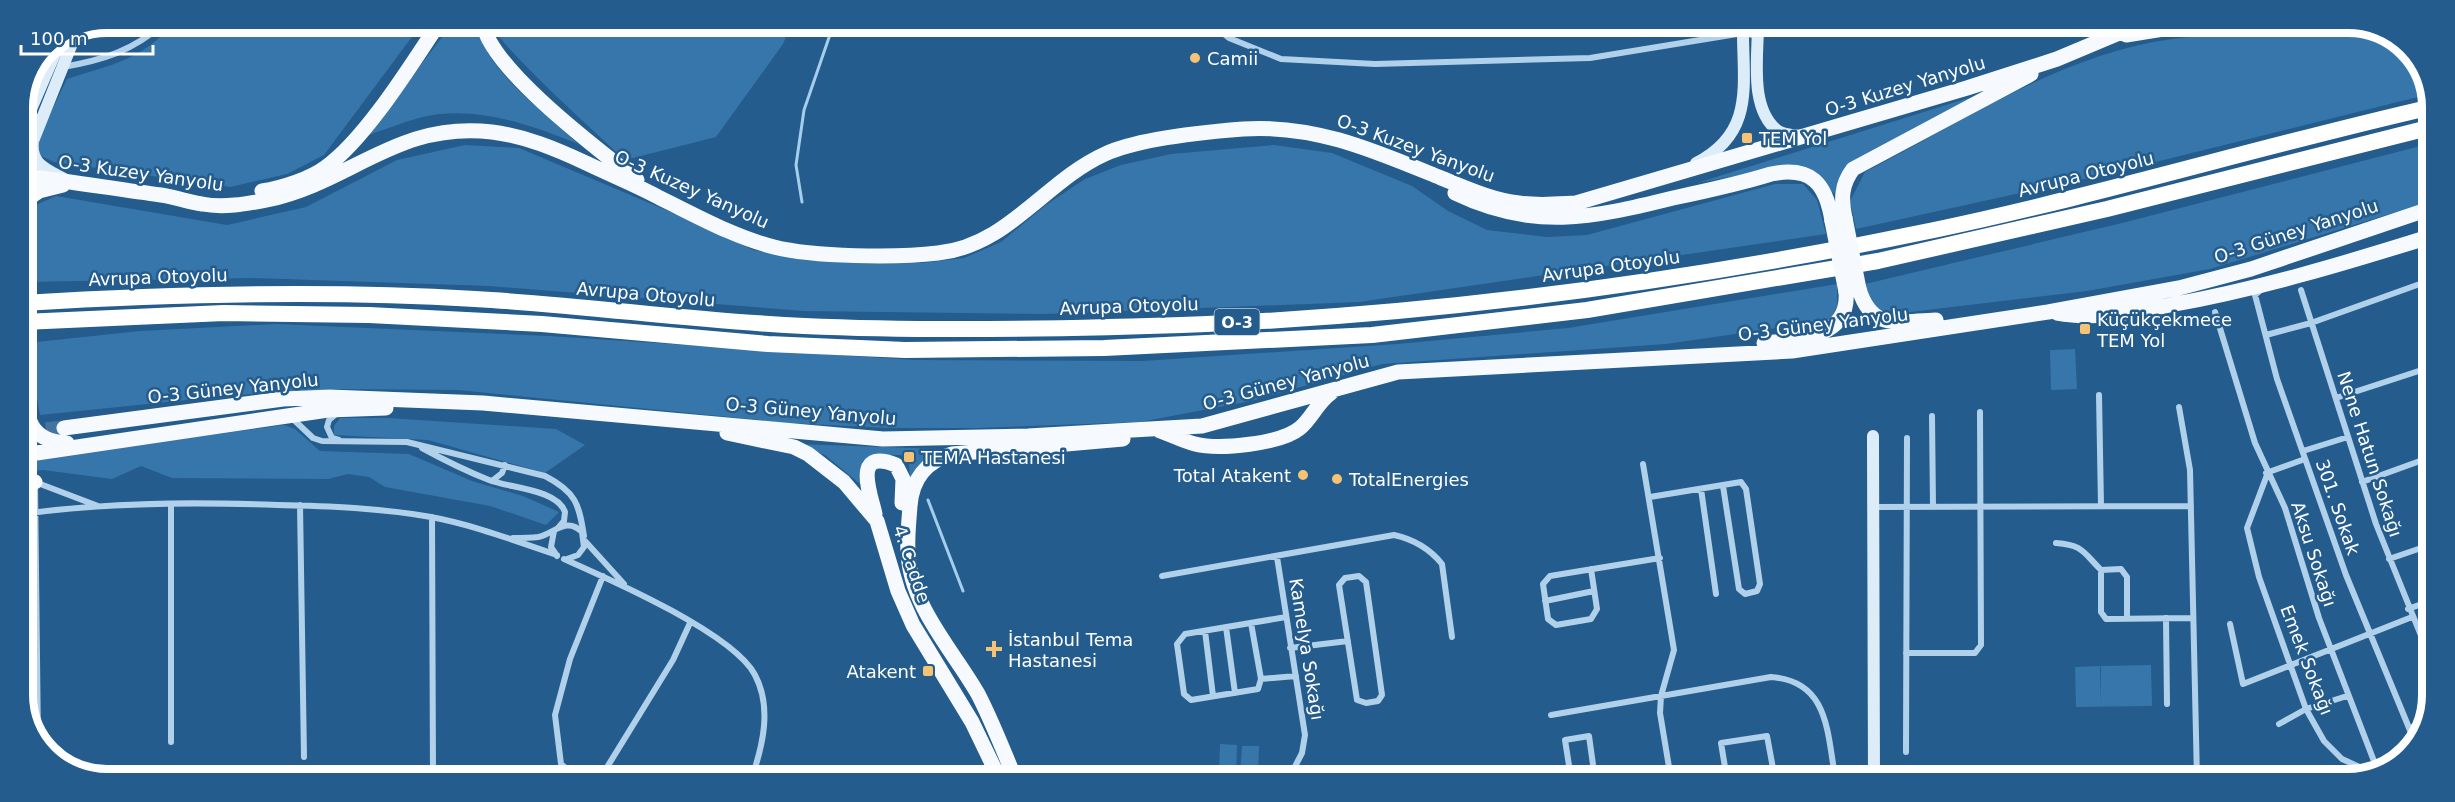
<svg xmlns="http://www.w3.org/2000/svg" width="2455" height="802" viewBox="0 0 2455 802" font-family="'DejaVu Sans',sans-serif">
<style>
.green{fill:#3776aa}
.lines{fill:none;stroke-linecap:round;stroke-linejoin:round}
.stream{stroke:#a5cdec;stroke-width:3}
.primary-tunnel{stroke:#44749e;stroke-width:15;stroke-dasharray:15 8;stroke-linecap:butt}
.street{stroke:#b1d1eb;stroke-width:6}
.secondary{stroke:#ddecf9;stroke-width:12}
.primary{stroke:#f6fafe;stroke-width:15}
.highway{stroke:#fff;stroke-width:16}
.primary-bridge{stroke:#f6fafe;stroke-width:15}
.poi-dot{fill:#f6c374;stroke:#235c8d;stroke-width:2}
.labels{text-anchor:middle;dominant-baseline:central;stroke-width:5;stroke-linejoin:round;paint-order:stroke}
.shield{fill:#235c8d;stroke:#bdcedd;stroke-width:1.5}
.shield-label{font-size:16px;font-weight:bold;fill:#fff}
.poi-label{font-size:18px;fill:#fff;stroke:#235c8d;text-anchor:start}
.street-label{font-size:18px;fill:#fff;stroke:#235c8d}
.rim{fill:none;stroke:#fff;stroke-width:8}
</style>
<rect width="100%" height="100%" fill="#235c8d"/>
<path class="green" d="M173 23H261L298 32 311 23H416L420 26 324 155 287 174 230 187 54 162 39 155 36 143 67 79C110 65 143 60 173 23Z
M453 23H474C489 74 541 109 578 144 529 124 473 104 419 118 401 123 383 130 366 136Z
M491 23H792L783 44 716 137 625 160C604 140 495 43 491 23Z
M2386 35 2412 51 2430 94 2107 174 1856 229 1850 201 1865 172C1963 122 2061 54 2172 39 2238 30 2318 35 2386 35Z
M1994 90 1841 175 1834 194 1810 169 1790 166 1697 183Z
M2432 143V201L2210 269 2087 291 1885 315 1867 303 1865 284 2122 223Z
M465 145 519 148 692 221 753 250 794 257 922 263 964 258 1001 242 1046 205 1085 179 1121 165 1171 154 1274 145 1332 153 1412 186 1448 211 1487 230 1547 237 1587 235 1775 184H1803L1817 200 1826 234 1359 302 1046 314 804 311 489 286 254 278 23 282V218L27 209 56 196 227 225 306 207 397 160Z
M1837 284V306L1831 320 1666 344 1382 364 1251 401 1140 422 977 428H888L788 423 458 390 335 389 236 395 40 415 27 343 140 331 276 324 549 336 915 360 1143 361 1397 344 1568 328Z
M2075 349 2077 389 2051 390 2050 350Z
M340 418H388L556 429 585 445 545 473 428 440 334 435V426Z
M284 425 295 429 320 451 409 454 472 481 523 496 559 512 546 525 490 506 385 487 369 477 348 474 328 479 172 478 141 466 112 479 43 470 23 472V460Z
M796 444 942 449 926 459 910 480 909 463 901 455H879L860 471V484L825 455Z
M2151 665 2152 706 2076 707 2075 667 2100 666 2101 705V666Z
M1220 744 1237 745 1236 775 1219 774Z
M1242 746H1259L1258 776 1240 775Z"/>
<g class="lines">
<path class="stream" d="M802 202 796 165 804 110 834 23
M928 500 963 591
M964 778V776"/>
<path class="primary-tunnel" d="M23 432 64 428"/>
<path class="street" d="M275 23 298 28 304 23
M1211 24 1229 38 1281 59 1375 64 1590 58 1743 33 1758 36
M63 67C103 60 133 51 164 23
M2262 289 2255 295 2277 379 2346 575 2414 740
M2301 290 2376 524 2430 658
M2215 312 2255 443 2285 508 2319 618 2377 769
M2266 335 2311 323 2431 280
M2099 395 2101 506
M2336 398 2431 367
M2179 407 2190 470 2197 779
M336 414 329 420 327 427 332 438 339 440
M1932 416 1933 507
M293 419 313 438 322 441 407 442 545 476C576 492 579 504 584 536
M422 448C444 460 466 471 489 480 509 488 557 489 565 512L564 521 558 528
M2303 451 2348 437
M1643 464 1674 650 1661 696 1660 713 1671 779
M2266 473 2305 459
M2267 475 2247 528 2259 577 2306 709 2324 741 2342 759 2366 770H2378
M492 481 502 473 505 465
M2362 482 2431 457
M1701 489 1716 594
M1650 497 1741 482 1746 489 1760 584 1757 591 1745 594 1739 589 1723 486
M171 504V742
M300 505 304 757
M1873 507 2191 506
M23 514C106 502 193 502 277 505 329 506 380 508 431 517 474 525 515 541 557 555
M432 517 433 777
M554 531 551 547 557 556
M513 538C521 538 530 538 538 537 554 534 566 516 582 532L584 547 578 555 567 559
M585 541 624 584
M2056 543C2083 545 2083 552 2101 570
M1277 557 1305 735 1302 753 1289 778
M564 559C609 579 733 633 755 675 772 707 763 745 752 777
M2389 559 2430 545
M1591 569 1597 609 1591 619 1556 625 1548 619 1543 584 1550 576 1660 558
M1162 576 1394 535C1412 539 1430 549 1442 564L1452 637
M1359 576 1366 582 1382 695 1378 701 1366 703 1357 700 1339 585 1345 578Z
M1545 601 1594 591
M2408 609 2430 601
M1286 617 1185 634 1177 644 1184 694 1191 700 1258 689 1261 679 1296 676
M2127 618V577L2121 569 2101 570V612L2106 619 2192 618
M2166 618 2167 704
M1251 623 1261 679
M2230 624 2243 684 2412 617
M1226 627 1235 693
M1205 631 1213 696
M1290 648 1348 641
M1906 653H1975L1981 645 1980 412
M1551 715 1771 677C1826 681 1827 727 1834 770
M2279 724 2306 709 2347 696
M2411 728 2428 719
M38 742 35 482 98 506
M1906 752 1907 438
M576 777 561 764 555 715 570 659 603 576
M601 777 673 660 690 623
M1571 778 1565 740 1589 736 1595 779
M1727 779 1721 743 1767 736 1775 779"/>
<path class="secondary" d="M1758 25C1758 57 1749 109 1778 131 1784 135 1794 135 1801 136
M23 128 60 42
M1696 163C1757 132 1742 82 1743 25
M66 180C47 169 30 165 33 141L75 36
M1873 436 1874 779"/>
<path class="primary" d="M483 23C489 68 600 151 637 180
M2126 35 2188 25
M23 176C69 181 115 189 161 195 175 197 188 202 202 204 223 208 246 204 267 200 352 182 397 121 492 132 525 136 556 149 586 163 611 175 636 185 660 198 697 216 734 237 774 247 813 257 897 258 938 253 1008 246 1045 181 1105 154 1139 138 1205 132 1243 129 1315 124 1375 151 1441 178 1466 188 1492 200 1519 203 1539 206 1557 204 1576 203L1967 88 2057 59 2138 25
M262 191C282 188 310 179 326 167 366 138 411 65 439 23
M1455 193C1534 231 1592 218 1673 198 1706 191 1739 184 1771 174 1811 166 1826 183 1832 221
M23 202 39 191 63 185
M1845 218C1841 199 1841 185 1853 169L2031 74
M1859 289C1872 332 1899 321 1936 320
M2057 313C2095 320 2133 312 2170 305 2259 289 2346 263 2432 236
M1764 343C1799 340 1850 338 1846 292
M23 373C27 408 22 441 67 443
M64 428 283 399 330 397 483 403 883 439 1028 436 1202 426 1398 372 1792 351 2048 312 2179 288 2251 269 2432 208
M1160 431C1172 435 1183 441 1195 444 1219 450 1281 444 1300 428 1312 418 1317 403 1331 393
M727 433 794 447 808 454 844 482 877 521 898 591 913 625 972 722 999 778
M23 455 328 410 386 408
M23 480 35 482
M875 514C871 495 851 447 896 465L903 479 902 503
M1015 778C1003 750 992 721 978 694 953 650 910 606 908 552 907 537 909 521 910 506 912 480 926 461 952 454L1123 439"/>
<path class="highway" d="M23 303C173 294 324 290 475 299 585 305 694 321 804 326 938 332 1073 329 1207 324 1451 313 1694 280 1934 230 2101 195 2265 145 2432 107
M23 322 224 313 369 315 542 324 768 344 905 350 1104 348 1372 335 1587 310 1878 261 2107 209 2432 127"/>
<path class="primary-bridge" d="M1845 218 1859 289
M1832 221 1846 292"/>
</g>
<g class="poi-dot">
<circle cx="1195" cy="58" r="6"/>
<rect x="1741" y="132" width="12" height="12" rx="3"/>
<rect x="2079" y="323" width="12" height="12" rx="3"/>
<rect x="903" y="451" width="12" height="12" rx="3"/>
<circle cx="1303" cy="475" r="6"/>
<circle cx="1337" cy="479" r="6"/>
<path d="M991 640h6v6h6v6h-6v6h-6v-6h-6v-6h6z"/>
<rect x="922" y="665" width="12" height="12" rx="3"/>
</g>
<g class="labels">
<rect class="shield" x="1214.5" y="309" width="45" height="26" rx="4.5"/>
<g class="shield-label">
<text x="1237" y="322">O-3</text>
</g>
<g class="poi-label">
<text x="1207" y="58">Camii</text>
<text x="1759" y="138">TEM Yol</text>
<text x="2097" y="319">Küçükçekmece<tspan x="2097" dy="21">TEM Yol</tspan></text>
<text x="921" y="457">TEMA Hastanesi</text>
<text x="1291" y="475" text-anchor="end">Total Atakent</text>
<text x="1349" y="479">TotalEnergies</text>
<text x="1008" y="639">İstanbul Tema<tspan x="1008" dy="21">Hastanesi</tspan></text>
<text x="916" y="671" text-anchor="end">Atakent</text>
</g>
<g class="street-label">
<text transform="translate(1905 86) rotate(-17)">O-3 Kuzey Yanyolu</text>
<text transform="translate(1416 148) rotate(20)">O-3 Kuzey Yanyolu</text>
<text transform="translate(141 173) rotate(8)">O-3 Kuzey Yanyolu</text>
<text transform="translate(2086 174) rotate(-14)">Avrupa Otoyolu</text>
<text transform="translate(692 189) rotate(24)">O-3 Kuzey Yanyolu</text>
<text transform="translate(2296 231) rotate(-18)">O-3 Güney Yanyolu</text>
<text transform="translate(1611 266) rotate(-8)">Avrupa Otoyolu</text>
<text transform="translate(158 277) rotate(-2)">Avrupa Otoyolu</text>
<text transform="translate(646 294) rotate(5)">Avrupa Otoyolu</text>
<text transform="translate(1129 306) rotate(-2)">Avrupa Otoyolu</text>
<text transform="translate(1823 324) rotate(-7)">O-3 Güney Yanyolu</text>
<text transform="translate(1286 382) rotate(-15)">O-3 Güney Yanyolu</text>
<text transform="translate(233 388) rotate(-6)">O-3 Güney Yanyolu</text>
<text transform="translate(811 411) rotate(5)">O-3 Güney Yanyolu</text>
<text transform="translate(2370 454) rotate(72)">Nene Hatun Sokağı</text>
<text transform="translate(2338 507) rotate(71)">301. Sokak</text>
<text transform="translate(2314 554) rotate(72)">Aksu Sokağı</text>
<text transform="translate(912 564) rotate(71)">4. Cadde</text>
<text transform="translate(1307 649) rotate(81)">Kamelya Sokağı</text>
<text transform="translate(2307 660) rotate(69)">Emek Sokağı</text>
</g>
</g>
<path d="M0 0H2455V802H0ZM107 33H2348A74 74 0 0 1 2422 107V695A74 74 0 0 1 2348 769H107A74 74 0 0 1 33 695V107A74 74 0 0 1 107 33Z" fill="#235c8d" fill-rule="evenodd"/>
<path class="rim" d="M107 33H2348A74 74 0 0 1 2422 107V695A74 74 0 0 1 2348 769H107A74 74 0 0 1 33 695V107A74 74 0 0 1 107 33Z"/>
<path d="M21 45v9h132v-9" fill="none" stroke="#ffffff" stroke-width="3"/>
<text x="30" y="45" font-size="18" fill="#ffffff" stroke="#235c8d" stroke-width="4.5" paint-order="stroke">100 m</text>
</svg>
